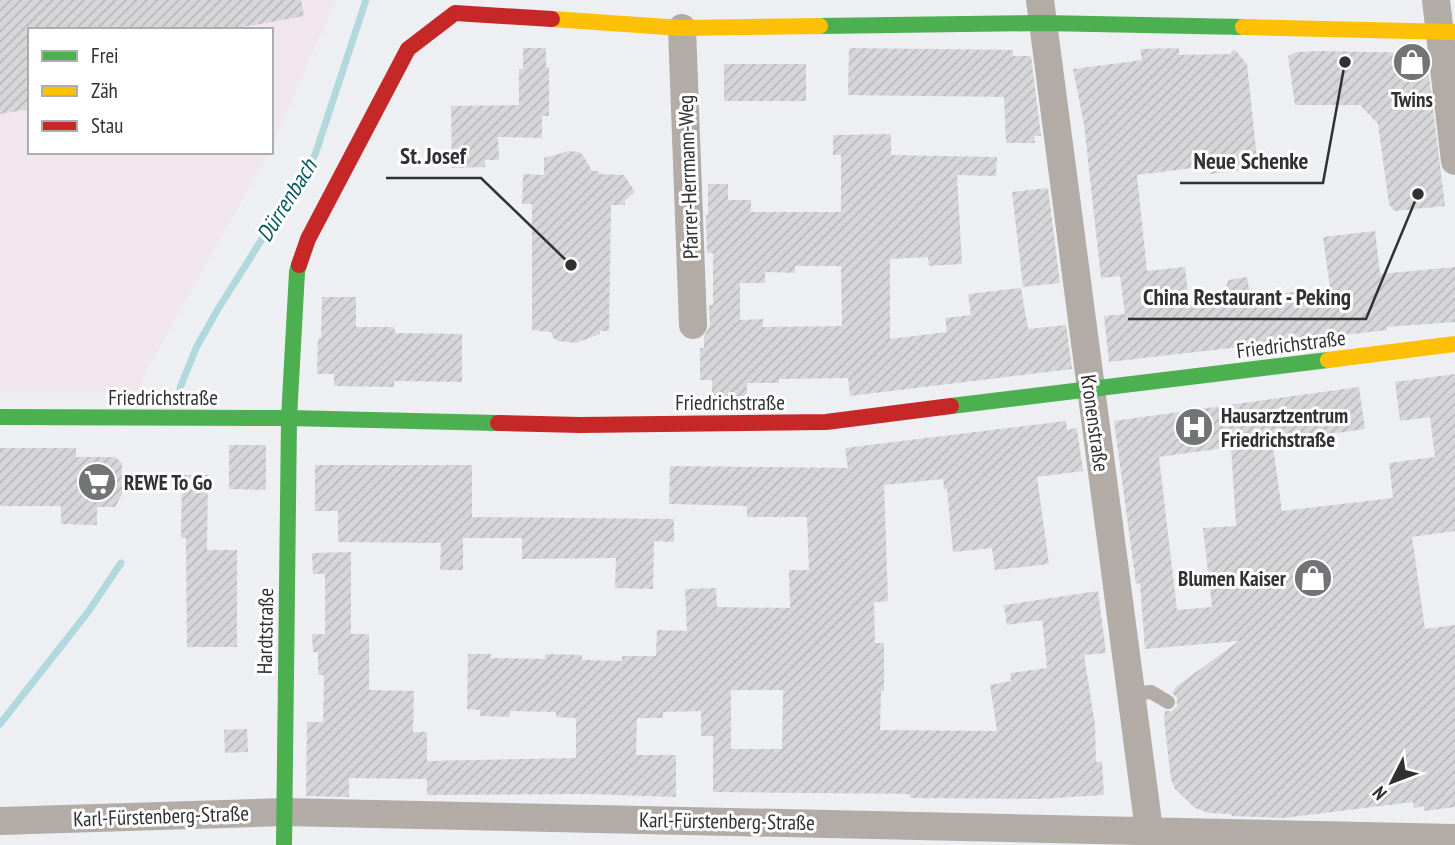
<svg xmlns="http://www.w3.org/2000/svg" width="1455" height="845" viewBox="0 0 1455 845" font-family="'PT Sans Narrow',sans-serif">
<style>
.industrial{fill:#f1e5ee}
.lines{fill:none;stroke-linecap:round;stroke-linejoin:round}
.stream{stroke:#b1d8dc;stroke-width:7}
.building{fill:url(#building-hatch);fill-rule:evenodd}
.lane{stroke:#b2aba6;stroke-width:14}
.street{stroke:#b2aba6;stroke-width:28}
.fast{stroke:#4caf50;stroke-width:16}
.slow{stroke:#ffc107;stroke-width:16}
.jam{stroke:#c62828;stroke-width:16}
.labels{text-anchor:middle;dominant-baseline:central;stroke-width:6;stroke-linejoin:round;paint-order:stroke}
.poi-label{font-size:21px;font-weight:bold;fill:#313133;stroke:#fff;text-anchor:start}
.street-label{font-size:21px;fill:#313133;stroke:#fff}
.water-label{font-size:23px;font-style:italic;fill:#08595e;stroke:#fff}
.leader{fill:none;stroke:#313133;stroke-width:2.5}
.callout-dot{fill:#313133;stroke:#fff;stroke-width:2.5}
.callout-label{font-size:23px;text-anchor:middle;font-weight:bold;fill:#313133;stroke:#fff;stroke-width:6;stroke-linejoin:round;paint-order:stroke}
</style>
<defs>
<pattern id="building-hatch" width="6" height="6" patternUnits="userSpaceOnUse" patternTransform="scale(1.75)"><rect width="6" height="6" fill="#d7d7da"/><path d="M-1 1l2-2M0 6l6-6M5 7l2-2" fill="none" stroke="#b9b9bc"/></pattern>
</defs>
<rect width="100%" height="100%" fill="#eeeff2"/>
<path class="industrial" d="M0 0H336L271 147V30H30V152H269L147 369 137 393H0Z"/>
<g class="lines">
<path class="stream" d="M180 388 196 348 218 309 315 155 366 0
M0 724 88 612 121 563"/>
</g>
<path class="building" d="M0 0H301L304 16 226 30H30V109L0 114Z
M523 48H546V67H549V116H542V138L498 137 499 160H485V167L452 168 451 106 519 105V69H523Z
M849 48 1013 50V56H1031L1041 136H1034L1035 143H1006L1004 97 848 95Z
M1179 48V55L1230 54 1234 49 1247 64 1258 168 1210 174 1208 166 1137 175 1147 271 1185 267 1189 302 1215 300 1225 291 1228 280 1247 277 1250 294 1275 291 1276 294 1330 288 1323 237 1375 231 1380 274 1455 267V322L1387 327V330L1109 362 1104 316 1125 314 1120 276 1101 278 1084 124 1073 69 1142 60 1140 49Z
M1319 51 1426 53 1445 206 1394 211 1389 204 1378 124 1360 105H1295L1288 56 1296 52Z
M724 64H806V101H724Z
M891 134V155L997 157 996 176 957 175 962 264 929 266 928 257 890 259V339L947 332 945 318 971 315 968 294 1021 288 1028 329 1066 325 1072 369 850 396 848 378 779 379V383H747V396H712V380H700V348H704V337L710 325 709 305H713V253H707L706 215H708V184H728V200H751V212H841V155H833V135ZM795 266H841L842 326 763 327V319L740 320V283H765V272L795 273Z
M569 151 579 152 583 155 592 171H599V174L624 175 635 192 625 200V205H611L609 331H600V334L576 343 559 341 553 338 551 332 532 330V204H522L523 174 544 175V158Z
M1048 188 1060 283 1023 287 1012 192Z
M322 297H356V327H394L395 333 462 334V382L394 381V387L334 386V374H317L318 338H321Z
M1455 374V531L1412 537 1425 629 1455 625V807L1424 811V806L1414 808 1413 802 1284 818 1232 816 1231 814 1209 813 1195 808 1175 789 1171 779 1164 720 1165 711H1172L1177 706V698L1172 693 1177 686 1239 641 1145 649 1140 583 1136 584 1114 421 1359 387 1365 429 1288 440 1273 446 1282 511 1393 498 1389 463 1435 457 1430 417 1400 421 1395 382ZM1231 447 1236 526 1203 528 1212 607 1177 610 1159 457Z
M1066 421 1067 430 1077 428 1083 471 1037 477 1049 564 995 570 992 548 953 552 947 489H944L943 479 884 485 888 601 874 602 875 643H884V691H881L880 730 997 731 990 685 1011 681 1010 673 1047 668 1042 620 1007 625 1004 605 1098 591 1106 653 1084 655 1095 725 1096 762H1102L1104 795 1040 799 910 798V794L713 792V736H701V711L663 712V718H637L636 755H676V797L588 794 427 795V779L349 778V797L306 796 307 722H323L324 675H318V652H313L312 634H325V574H313L312 553 351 552V634H369V690L414 691 413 732H427V761L576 758V718L556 717V712L510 711V717L480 716V710L467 709 468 654H491L490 658 545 659V654L582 655V660L622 661V656H656L657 630 687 631 685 589 716 588 717 607 790 608 789 570H809L807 517H747V506L669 504 670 466 848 468 845 448ZM731 690H783L782 749H731Z
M229 445H266V490L229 489Z
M0 448H76V457H115L122 463V494L115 507H97V525L61 524V506H0Z
M315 465H472V517L674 519V542L654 541 653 589 615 588 616 558 522 559V538H463V570H440L441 543 338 542V511H315Z
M182 475H208L207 550H237V647H187L186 538H181Z
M247 729 248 752 225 753 224 730Z"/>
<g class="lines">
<path class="lane" d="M1131 694 1151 692 1168 702"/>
<path class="street" d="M1040 0 1151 845
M1436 0 1455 161
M682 28 693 325
M0 821 284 812 1455 838"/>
<path class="fast" d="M820 26 1044 23 1243 27
M951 406 1328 360
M0 417 289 418 498 423
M284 845 289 418 297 272 299 265"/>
<path class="slow" d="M552 19 682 28 820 26
M1243 27 1455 32
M1328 360 1455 344"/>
<path class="jam" d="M299 265 308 239 408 49 455 13 552 19
M498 423 581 425 826 422 951 406"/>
</g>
<defs>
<g id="shop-disc" transform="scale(2.0125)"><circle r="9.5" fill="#737476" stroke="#fff"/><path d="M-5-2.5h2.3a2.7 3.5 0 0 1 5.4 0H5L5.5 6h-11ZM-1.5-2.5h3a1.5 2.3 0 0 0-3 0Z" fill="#fff"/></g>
<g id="hospital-disc" transform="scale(2.0125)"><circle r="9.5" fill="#737476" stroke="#fff"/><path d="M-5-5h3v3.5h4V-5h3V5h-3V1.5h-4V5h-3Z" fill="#fff"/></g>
<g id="supermarket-disc" transform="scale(2.0125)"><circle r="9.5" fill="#737476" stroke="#fff"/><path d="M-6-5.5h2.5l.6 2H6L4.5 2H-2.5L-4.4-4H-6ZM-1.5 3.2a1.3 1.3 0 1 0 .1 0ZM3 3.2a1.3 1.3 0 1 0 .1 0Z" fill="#fff"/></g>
</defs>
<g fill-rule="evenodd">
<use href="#shop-disc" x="1412" y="62"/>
<use href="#hospital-disc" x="1194" y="427"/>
<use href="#supermarket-disc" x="97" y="482"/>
<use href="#shop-disc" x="1313" y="578"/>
</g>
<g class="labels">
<g class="poi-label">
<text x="1412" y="99" text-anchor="middle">Twins</text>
<text x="1221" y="415">Hausarztzentrum<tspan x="1221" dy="24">Friedrichstraße</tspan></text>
<text x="124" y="482">REWE To Go</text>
<text x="1286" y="578" text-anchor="end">Blumen Kaiser</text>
</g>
<g class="street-label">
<text transform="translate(688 177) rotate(-92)">Pfarrer-Herrmann-Weg</text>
<text transform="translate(1291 344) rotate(-7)">Friedrichstraße</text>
<text x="163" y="397">Friedrichstraße</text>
<text x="730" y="402">Friedrichstraße</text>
<text transform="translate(1095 423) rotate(82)">Kronenstraße</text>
<text transform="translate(265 631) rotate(-89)">Hardtstraße</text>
<text transform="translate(161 816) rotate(-2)">Karl-Fürstenberg-Straße</text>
<text transform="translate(727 821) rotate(1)">Karl-Fürstenberg-Straße</text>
</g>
<g class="water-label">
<text transform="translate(286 200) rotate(-58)">Dürrenbach</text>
</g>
</g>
<path class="leader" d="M571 265L481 178H386M1345 62L1323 183H1180M1418 194L1366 319H1128"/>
<g class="callout-dot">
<circle cx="571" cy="265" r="7"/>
<circle cx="1345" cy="62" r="7"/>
<circle cx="1418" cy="194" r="7"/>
</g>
<g class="callout-label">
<text x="433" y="164">St. Josef</text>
<text x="1251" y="169">Neue Schenke</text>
<text x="1247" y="305">China Restaurant - Peking</text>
</g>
<rect x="28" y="28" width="245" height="126" fill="#ffffff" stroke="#adadad" stroke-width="2"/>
<rect x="42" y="51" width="35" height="10" fill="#4caf50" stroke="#adadad" stroke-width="2"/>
<text x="91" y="63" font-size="21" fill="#313133">Frei</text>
<rect x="42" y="86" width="35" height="10" fill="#ffc107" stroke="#adadad" stroke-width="2"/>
<text x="91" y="98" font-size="21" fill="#313133">Zäh</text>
<rect x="42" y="121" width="35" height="10" fill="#c62828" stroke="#adadad" stroke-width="2"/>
<text x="91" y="133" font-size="21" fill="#313133">Stau</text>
<g transform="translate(1392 782) rotate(228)" stroke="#ffffff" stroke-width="5" paint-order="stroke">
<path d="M0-5L12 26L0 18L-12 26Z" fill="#313133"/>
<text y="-10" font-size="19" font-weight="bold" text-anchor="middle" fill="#313133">N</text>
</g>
</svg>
